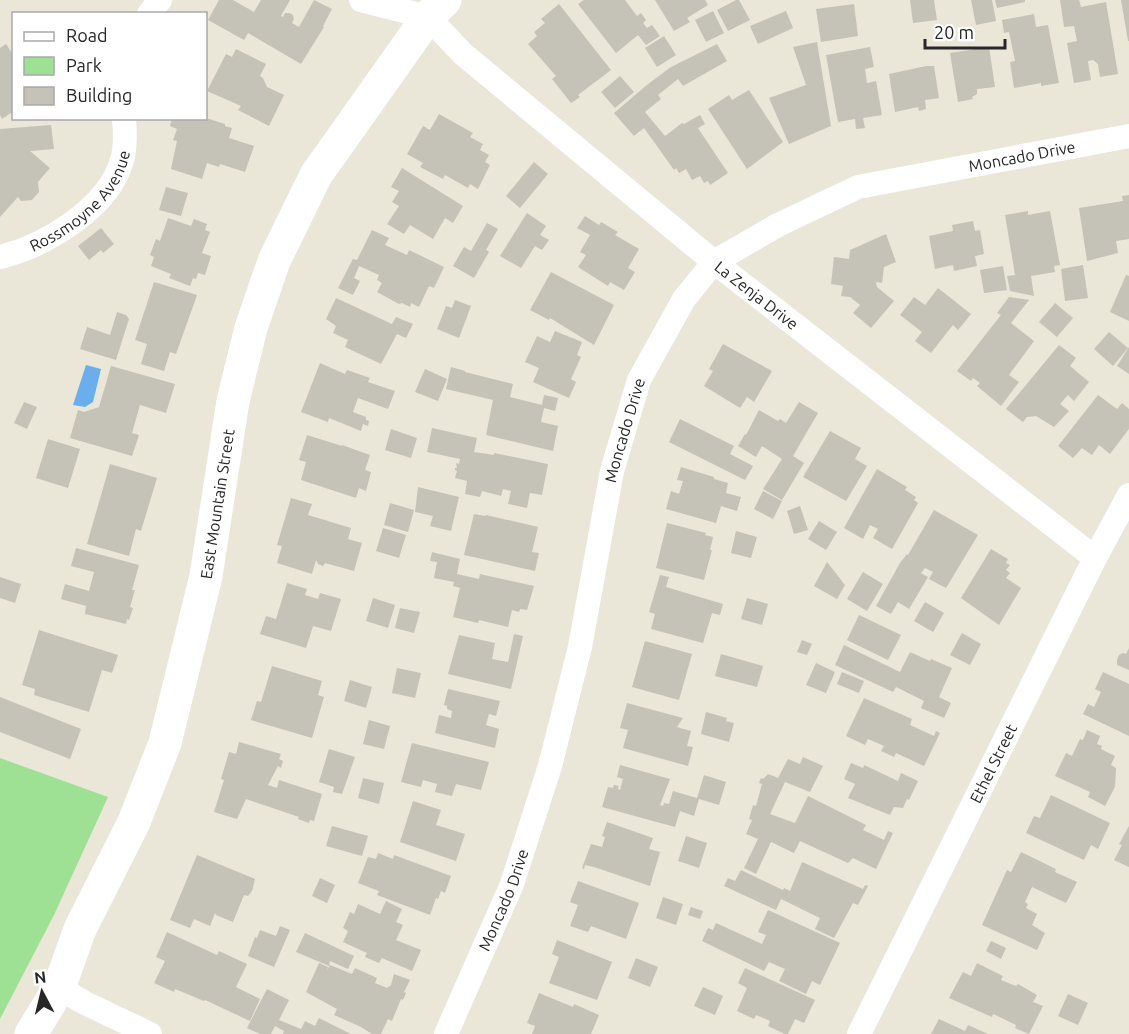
<svg xmlns="http://www.w3.org/2000/svg" width="1129" height="1034" viewBox="0 0 1129 1034" font-family="Ubuntu,sans-serif">
<style>
.green{fill:#9ee194}
.water{fill:#6aaeed}
.building{fill:#c5c2b8}
.lines{fill:none;stroke-linecap:round;stroke-linejoin:round}
.street{stroke:#fff;stroke-width:24}
.secondary{stroke:#fff;stroke-width:33}
.labels{text-anchor:middle;dominant-baseline:central;stroke-width:5;stroke-linejoin:round;paint-order:stroke}
.street-label{font-size:16px;fill:#272727;stroke:#fff}
</style>
<rect width="100%" height="100%" fill="#eae6d8"/>
<path class="green" d="M0 758 108 797 54 915 0 1019Z"/>
<path class="water" d="M86 365 101 369 93 402 85 407 73 405Z"/>
<path class="building" d="M219 0H233L254 12 261 0H290L281 16 283 17 285 13H289L293 15 294 19 292 23 299 27 314 0 332 9 323 26 324 27 301 64 248 33 244 40 208 20Z
M584 0H625L637 16 641 13 646 20 643 23 647 28 652 25 660 36 646 45 638 35 616 53 578 4Z
M655 0H705L708 5 687 18 690 22 674 31Z
M736 0H739L750 20 728 31 717 10Z
M910 0H934L937 20 913 23Z
M971 0H992L996 21 976 25Z
M995 0H1025V2L997 8Z
M1060 0H1079L1081 7 1106 2 1118 74 1100 77 1098 64 1093 60 1088 61 1091 80 1074 83 1067 43 1077 41 1074 26 1064 27Z
M1121 0H1129V41H1128Z
M559 4 611 70 578 95 580 97 571 103 552 79 556 76 528 44 537 36 534 32 545 23 541 19Z
M854 4 858 36 821 42 816 9Z
M713 11 724 33 706 42 695 20Z
M786 11 793 28 758 44 750 26Z
M1034 14 1036 27 1048 25 1059 83 1041 86V83L1014 88 1010 62 1015 61 1009 32 1004 33 1002 20Z
M664 36 676 55 657 67 645 48Z
M817 42 831 126 789 144 769 98 806 85 793 47Z
M6 44 14 56V111L2 119 0 115V48Z
M717 44 727 61 683 86 678 79 658 95 661 99 645 112 665 136 682 123 684 124 700 115 705 124 698 128 728 173 710 185 708 181 704 183 700 176 692 180 686 169 679 173 676 168 674 170 644 128 634 136 614 113 648 84 671 67Z
M870 47 874 67 865 69 867 83 876 81 882 115 863 118 865 128 856 129 855 119 838 122 826 55Z
M989 47 995 87 977 89V94L972 97 973 99 958 102 950 53Z
M236 49 266 64 260 76 263 78 267 87 284 95 269 126 238 110 241 106 207 91 226 54 232 57Z
M926 66H934L939 98 925 100 926 109 919 111 918 107 895 112 889 74Z
M620 76 634 92 615 108 601 92Z
M749 90 783 142 747 169 708 109 729 95 732 100Z
M439 114 473 133 470 137 483 144 480 150 489 155 485 162 490 165 478 189 470 184 468 188 445 175 443 179 420 167 423 163 407 154 423 126 430 130Z
M172 118H193L199 120 200 118H206L225 124V126L232 128 229 138 254 146 245 172 220 164 219 167 207 163 202 179 171 169 177 141 173 140 177 129 170 126Z
M51 125 54 149 30 151 50 168 38 182 39 192 32 200 21 201 18 197 0 217V129Z
M534 162 548 174 520 208 506 196Z
M402 168 463 206 453 223 445 218 433 239 410 225 404 234 387 224 399 206 392 202 399 191 391 187Z
M166 187 188 193 181 216 159 210Z
M1129 195V239L1116 241 1118 253 1087 261 1079 208 1123 201 1122 196Z
M1028 211V215L1050 211 1060 265 1054 266 1055 272 1031 276 1034 296 1010 291 1007 276 1015 275 1005 215Z
M527 213 546 226 540 235 549 240 542 250 535 246 521 268 500 256Z
M585 216 599 225 601 222 618 232 615 235 639 249 628 268 635 272 624 290 610 282 608 286 578 267 586 255 580 252 590 235 577 228Z
M168 218 191 226 194 219 207 224 205 230 210 232 202 253 211 256 205 275 198 273 196 279 193 278 190 286 169 278 171 274 151 266 154 257 150 255 156 239 160 241Z
M973 221 975 231 980 230 984 254 975 256 977 266 954 271 953 265 935 269 929 236 953 231 952 225Z
M487 223 498 229 486 250 489 252 474 278 453 266 464 247 471 251Z
M101 228 114 244 103 253 101 250 89 260 78 246Z
M372 230 389 238 385 245 407 255 409 250 444 267 434 288 429 286 419 307 411 303 410 307 402 303 399 304 377 292 382 283 377 280 379 275 359 266 354 278 360 281 353 295 338 288 353 259 357 260Z
M886 234 896 262 884 267 882 283 876 282 877 287 894 301 871 328 853 313 860 305 850 297 841 296 843 286 831 284 834 257 849 259 850 250Z
M1083 265 1088 298 1065 301 1061 269Z
M1003 266 1007 290 984 293 980 270Z
M551 272 614 305 594 345 550 318 549 320 530 310Z
M1126 275 1129 276V321L1110 312Z
M154 282 197 295 176 354 170 352 164 371 141 364 147 344 135 340Z
M938 288 971 314 958 330 953 325 931 353 915 341 922 332 900 315 914 297 925 305Z
M1009 297 1029 300 1011 323 1034 341 1009 375 1019 382 1001 406 977 386 980 383 973 378 971 381 957 371 1001 315 997 313Z
M336 298 392 324 396 317 413 324 406 338 397 334 381 364 345 347 348 340 333 333 336 326 326 319Z
M455 300 471 306 459 338 437 329 446 306 452 308Z
M1055 303 1073 318 1057 337 1039 322Z
M117 312 126 315 129 319 116 360 80 349 87 327 110 335Z
M555 331 582 342 577 355 581 357 571 379 576 382 569 398 533 382 539 368 525 362 537 336 550 342Z
M1109 332 1128 348 1113 366 1094 349Z
M723 344 772 371 754 402 747 397 740 408 704 386 713 371 709 369Z
M1059 345 1076 358 1070 366 1089 382 1074 401 1068 395 1060 404 1069 411 1054 427 1036 416 1027 417 1023 422 1006 409Z
M1129 347V374L1117 366Z
M320 363 345 374 347 370 370 378 368 382 395 391 388 409 358 398 353 412 366 417V420L369 421 368 426 363 424 361 431 329 418 328 422 301 412Z
M111 366 175 384 166 413 140 405 132 433 139 435 132 456 70 438 78 410 84 412 99 407Z
M451 367 465 371V372L513 384 510 397 542 405 544 395 558 398 555 411 544 408 541 422 558 426 553 451 486 435 493 400 446 389Z
M425 369 447 379 438 401 415 392Z
M1098 395 1117 409 1122 403 1129 409V429L1110 454 1099 445 1092 455 1082 448 1073 458 1058 446Z
M24 402 37 407 27 429 14 423Z
M799 402 818 413 793 456 804 463 782 500 763 489 782 459 762 446 756 457 738 446 745 434 746 435 759 410 778 421 780 419 786 423Z
M680 419 734 446 730 454 753 466 745 480 669 442Z
M432 428 477 438 474 452 494 455V453L548 464 542 495 530 493 527 508 508 504 511 491 503 489 501 496 482 491 480 497 465 494 467 481 455 478 457 471 455 470V468H457L456 463 459 464 460 459 427 452Z
M391 429 417 438 411 458 385 450Z
M830 431 861 448 855 459 867 466 846 501 803 477Z
M307 435 342 446V445L370 455 365 470 371 472 366 491 359 488 356 498 301 480 306 462 299 460Z
M48 439 80 449 68 488 36 478Z
M110 464 157 478 141 531 136 529 129 556 87 544Z
M681 467 714 477V479L728 483 726 493 741 497 737 511 721 506 716 523 666 509 671 491 679 494 683 481 677 480Z
M877 469 907 487 905 490 916 497 914 500 918 503 892 549 873 538 878 529 870 525 863 539 844 528Z
M418 487 459 497 451 531 430 526 433 516 415 512Z
M763 491 782 501 773 519 754 509Z
M291 498 312 504 308 515 351 528 348 539 362 543 354 571 325 563 323 566 318 564 316 560 312 574 277 563 282 546 277 545Z
M390 503 414 510 408 532 384 525Z
M800 506 808 530 794 534 787 511Z
M934 510 978 535 946 588 929 579 933 572 925 568 921 573 928 577 909 609 898 602 891 614 876 606 900 563 907 554 908 555Z
M474 514 485 516 486 515 538 527 532 552 539 553 535 571 464 555Z
M819 521 837 532 826 550 808 539Z
M667 523 706 533 705 535 713 537 710 550H712L704 580 656 568Z
M383 528 406 535 399 558 376 551Z
M736 531 757 537 751 558 731 553Z
M76 548 139 565 132 590H135L130 607 133 608 129 620 127 619 126 624 85 614 86 606 61 599 65 584 89 591 94 572 71 566Z
M991 549 1008 559 1006 563 1010 565 1006 570 1010 573 1006 578 1021 588 999 625 961 598Z
M432 552 460 559 457 574 479 579 480 574 534 586 527 610 520 609 519 612 512 610 508 627 479 620 478 623 453 617 460 588 453 586 454 582 434 578 437 562 430 561Z
M827 562 845 585 837 599 814 586Z
M863 572 883 584 867 611 847 599Z
M660 575 669 577 666 587 723 604 720 615 712 613 703 643 651 629 655 614 649 612Z
M0 577 21 584 15 603 0 598Z
M287 583 307 589 305 595 318 599 320 593 341 599 331 631 313 626 306 648 260 634 266 616 276 619Z
M373 598 395 605 388 628 366 621Z
M747 598 768 604 762 625 741 619Z
M925 602 944 613 933 632 914 621Z
M400 608 420 612 414 633 395 628Z
M859 615 901 635 888 660 847 640Z
M39 630 118 655 112 673 102 670 89 712 34 695 35 689 22 685Z
M962 633 981 644 970 665 950 655Z
M514 634 523 636 511 689 448 674 459 635 495 643 492 659 508 662Z
M802 640 812 644 807 655 797 652Z
M645 641 692 654 679 700 632 687Z
M844 645 900 672 910 652 930 661 931 659 952 668 939 697 951 703 944 718 921 708 924 701 896 687 893 692 835 665Z
M1129 648V670L1117 665V660L1119 655 1123 653 1126 654Z
M721 654 763 666 757 687 715 676Z
M816 663 835 672 826 693 806 685Z
M272 666 322 681 318 695 324 697 312 738 251 720 257 701 261 702Z
M397 668 421 673 415 698 392 693Z
M842 672 864 681 859 693 837 684Z
M1103 672 1129 684V736L1083 714 1088 704 1094 707 1101 692 1095 689Z
M350 680 372 687 366 708 344 701Z
M448 689 500 701 496 716 489 714 486 725 499 729 495 748 435 733 439 715 451 718 452 711 447 709V706L444 705Z
M0 697 81 729 70 759 0 732Z
M864 698 912 719 910 725 934 736 936 731 940 733 924 766 896 753 894 757 881 751 884 746 868 739 865 745 846 736Z
M627 703 683 718 677 727 691 731 687 746 693 747 688 766 623 748 628 730 620 728Z
M706 712 727 718 726 721 734 723 729 742 701 734Z
M369 720 390 726 384 749 363 744Z
M1087 730 1100 736 1097 744 1102 746 1101 749 1115 756 1111 765 1116 768 1115 787 1105 806 1088 797 1090 792 1055 776 1066 753 1072 756 1080 739 1083 740Z
M239 742 281 754 279 759 283 761 281 768 278 766 268 785 277 788 279 780 322 794 314 821 310 820 309 823 298 819 299 817 246 799 237 819 214 812 224 780 221 779 229 752 236 754Z
M412 743 489 762 481 790 456 784 452 796 435 792 437 784 423 780 421 787 401 782Z
M329 749 355 757 342 794 333 792 334 787 319 782Z
M803 757 823 766 810 792 785 782 770 814 795 823 808 796 866 825 863 830 884 840 888 831 893 833 876 869 853 858 848 863 800 841 794 853 771 842 756 874 744 868 758 839 746 834 752 820 749 819 753 805 756 806 762 784 759 783 761 778 763 779 768 774 778 778 788 759 800 764Z
M851 763 863 768 864 765 898 781 901 773 918 781 909 800 907 799 903 808 894 807 890 815 848 798 855 784 844 779Z
M620 765 670 779 660 805 663 806 664 803 669 804 673 791 697 798 704 775 726 782 719 805 699 799 694 816 680 811 675 827 602 807 608 787 613 788 614 785 619 786 618 789 620 790 623 779 617 777Z
M363 778 384 783 379 804 358 798Z
M1051 795 1110 823 1098 849 1091 845 1084 860 1026 833 1034 816 1040 818Z
M413 801 441 810 436 825 465 834 456 861 400 842Z
M607 822 653 838 649 849 660 852 650 886 594 867 585 865 584 869 582 868 591 844 602 847 605 837 602 836Z
M332 826 368 836 362 856 326 846Z
M1129 826V867L1114 860 1122 845 1119 844Z
M686 836 707 843 699 868 678 861Z
M1021 852 1056 869 1055 872 1077 882 1066 903 1032 887 1025 902 1028 904 1026 908 1037 914 1032 925 1045 933 1037 950 982 925 1007 870 1011 872Z
M378 853 393 859 394 855 451 876 445 893 441 891 438 899 436 898 430 915 377 895 379 891 358 883 368 857 376 859Z
M197 855 255 879 252 891 248 896 244 895 233 922 216 915 215 913 210 926 194 919 190 928 170 920Z
M802 862 863 889 865 885 868 886 858 905 853 903 834 938 815 929 820 918 781 899 776 910 724 886 728 878 735 881 741 870 783 890 784 888 790 891Z
M320 878 335 885 327 903 312 896Z
M578 881 639 903 626 939 591 926 588 932 570 926 578 905 570 902Z
M663 897 683 904 676 925 656 918Z
M386 901 402 909 396 922 403 925 396 940 421 950 412 971 382 958 379 963 365 957 367 953 343 942 348 931 343 928 350 912 354 914 358 904 380 914Z
M691 907 703 911 700 919 688 915Z
M768 910 840 943 820 985 812 981 806 994 779 981 785 969 769 962 764 971 702 941 708 928 713 930 716 923 762 944 766 935 758 932Z
M280 926 290 930 274 967 248 956 255 937 257 938 260 930 276 936Z
M167 932 217 955 219 951 247 964 236 987 260 999 250 1021 205 1000 204 1001 175 989 174 992 154 983 165 961 156 957Z
M305 933 354 956 348 969 330 961 329 966 296 952Z
M557 940 612 962 597 1000 549 983 559 957 552 954Z
M991 941 1006 948 1001 959 986 951Z
M636 958 658 967 650 987 628 978Z
M319 963 328 967 327 970 330 965 352 974 355 968 377 978 375 983 387 988 391 985 394 974 410 980 404 992 406 993 403 1000 401 999 392 1021 388 1019 381 1034H372L361 1027 334 1015 337 1009 306 992Z
M977 963 1003 976 1001 980 1016 986 1018 984 1037 995 1033 1002 1043 1006 1029 1034 1015 1028 1016 1025 993 1014 992 1017 949 998 963 972 971 976Z
M745 968 815 1000 804 1023 795 1019 788 1034H785L768 1026 770 1021 756 1015 754 1019 737 1011 747 988 738 983Z
M703 987 723 996 715 1015 694 1006Z
M267 989 289 1000 279 1020 301 1029 305 1021 315 1026 319 1018 351 1034H283L284 1031 275 1026 271 1034H260L247 1028Z
M539 993 573 1007 574 1004 599 1015 591 1034H532L535 1026 527 1023Z
M1068 994 1088 1003 1078 1025 1058 1016Z
M939 1019 965 1031 968 1025 988 1034H931Z"/>
<g class="lines">
<g class="street">
<path id="s1" d="M361 0 428 17 463 54 714 262 1095 558"/>
<path d="M149 14 160 0"/>
<path id="s2" d="M0 257C45 246 109 208 122 160 126 148 125 131 124 118"/>
<path d="M59 988 85 1003 150 1034"/>
<path id="s3" d="M446 1034 512 884 550 766 580 647 612 471 639 380 684 299 714 262 778 225 858 187 1129 136"/>
<path id="s4" d="M859 1034 1095 558 1129 495"/>
</g>
<path class="secondary" id="s5" d="M31 1034 59 988 80 929 134 822 165 743 206 576 233 401 251 328 274 261 316 175 428 17 445 0"/>
</g>
<g class="labels">
<g class="street-label">
<text stroke="none"><textPath href="#s3" startOffset="1154">Moncado Drive</textPath></text>
<text stroke="none"><textPath href="#s2" startOffset="102">Rossmoyne Avenue</textPath></text>
<text stroke="none"><textPath href="#s1" startOffset="500">La Zenja Drive</textPath></text>
<text stroke="none"><textPath href="#s3" startOffset="632">Moncado Drive</textPath></text>
<text stroke="none"><textPath href="#s5" startOffset="566">East Mountain Street</textPath></text>
<text stroke="none"><textPath href="#s4" startOffset="302">Ethel Street</textPath></text>
<text stroke="none"><textPath href="#s3" startOffset="146">Moncado Drive</textPath></text>
</g>
</g>
<rect x="12" y="12" width="195" height="108" fill="#ffffff" stroke="#a9a9a9" stroke-width="1.5"/>
<rect x="24" y="32" width="30" height="9" fill="#ffffff" stroke="#a9a9a9" stroke-width="1.5"/>
<text x="66" y="42" font-size="18" fill="#272727">Road</text>
<rect x="24" y="57" width="30" height="18" fill="#9ee194" stroke="#a9a9a9" stroke-width="1.5"/>
<text x="66" y="72" font-size="18" fill="#272727">Park</text>
<rect x="24" y="87" width="30" height="18" fill="#c5c2b8" stroke="#a9a9a9" stroke-width="1.5"/>
<text x="66" y="102" font-size="18" fill="#272727">Building</text>
<g transform="translate(42 992) rotate(353)" stroke="#ffffff" stroke-width="4.5" paint-order="stroke">
<path d="M0-4.5L10 22L0 15L-10 22Z" fill="#272727"/>
<text y="-9" font-size="16" font-weight="bold" text-anchor="middle" fill="#272727">N</text>
</g>
<path d="M925 39v9h80v-9" fill="none" stroke="#272727" stroke-width="3"/>
<text x="934" y="39" font-size="18" fill="#272727" stroke="#ffffff" stroke-width="4.5" paint-order="stroke">20 m</text>
</svg>
